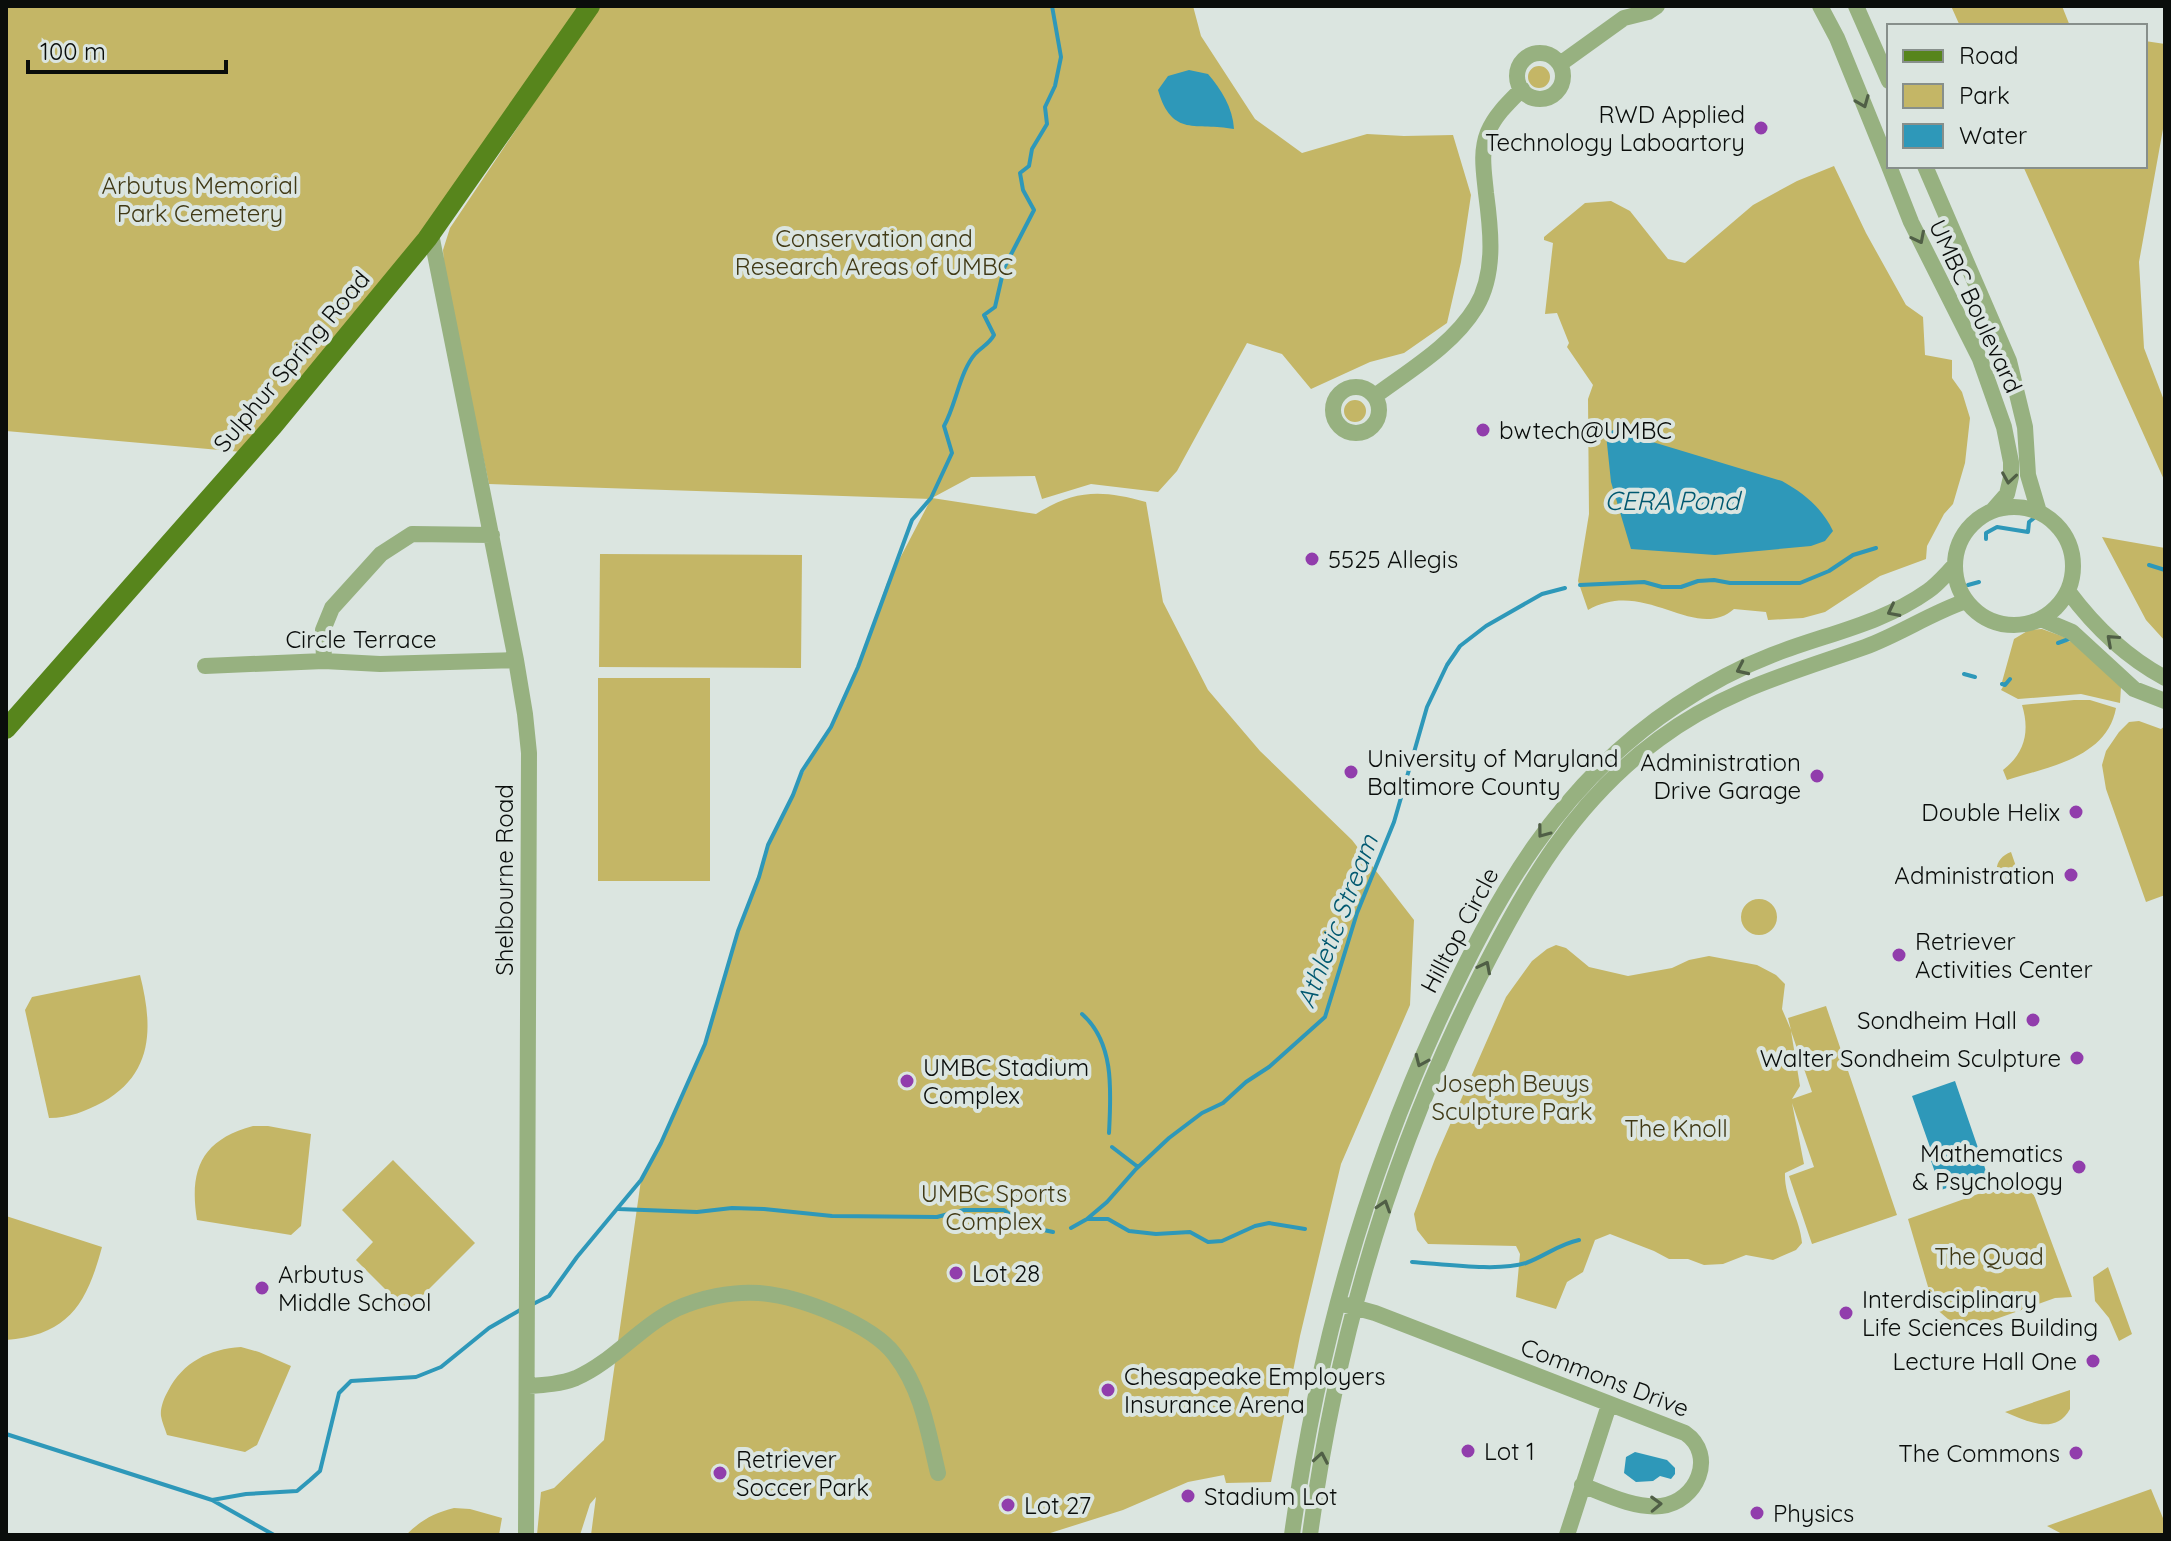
<svg xmlns="http://www.w3.org/2000/svg" width="2171" height="1541" viewBox="0 0 2171 1541" font-family="Quicksand,sans-serif">
<style>
.green{fill:#c4b666;fill-rule:evenodd}
.water{fill:#2e98b9}
.lines{fill:none;stroke-linecap:round;stroke-linejoin:round}
.stream{stroke:#2e98b9;stroke-width:4}
.minor{stroke:#97b180;stroke-width:16}
.major{stroke:#57851c;stroke-width:20}
.oneway{stroke:#505f46}
.poi-dot{fill:#913dac;stroke:#dbe5e0;stroke-width:3}
.labels{text-anchor:middle;dominant-baseline:central;stroke-width:8;stroke-linejoin:round;paint-order:stroke}
.poi-label{font-size:24px;fill:#0a0d0b;stroke:#dbe5e0;text-anchor:start}
.park-label{font-size:24px;fill:#403915;stroke:#dbe5e0}
.street-label{font-size:24px;fill:#0a0d0b;stroke:#dbe5e0}
.water-label{font-size:26px;font-style:italic;fill:#005870;stroke:#dbe5e0}
</style>
<rect width="100%" height="100%" fill="#dbe5e0"/>
<path class="green" d="M6 6H580L432 220 242 452 6 431Z
M599 6H1193L1201 36 1255 119 1302 153 1367 134 1404 136 1453 135 1471 195 1461 262 1447 323 1404 353 1370 362 1311 389 1282 354 1247 343 1177 471 1158 492 1091 484 1042 499 1035 476 971 477 932 498 1036 514C1076 489 1102 490 1146 502L1163 602 1208 690 1260 751 1352 840 1414 920 1410 1005 1341 1164 1300 1336 1271 1482 1226 1483 1224 1475 1188 1482 1123 1510 1044 1535H591L596 1497 590 1504 580 1535H537L541 1492 554 1488 604 1440 641 1180 676 1112 705 1044 727 967 768 845 797 783 831 727 854 676 887 583 931 499 489 484 445 279 443 250 450 228Z
M1951 6H2062L2070 26H1960Z
M2145 41 2165 44V118L2139 262 2144 348 2165 403V482L2023 166H2145Z
M1528 77a11 11 0 1 1 22 0a11 11 0 1 1-22 0Z
M1834 166 1866 233 1906 305 1923 317 1925 355 1952 360V378L1962 392 1970 418 1965 463 1953 504 1944 514 1927 546 1926 559 1880 576 1825 612 1803 618 1768 620 1766 612 1734 609C1695 643 1645 577 1588 610L1578 581 1589 514 1588 399 1593 385 1567 347 1569 343 1557 313 1545 314 1553 243 1544 240V237L1585 203 1611 201 1630 211 1668 259 1685 263 1753 205 1797 181Z
M1344 411a11 11 0 1 1 22 0a11 11 0 1 1-22 0Z
M2102 537 2165 548V641L2146 620Z
M600 554 802 555 801 668 599 667Z
M2042 629 2067 638 2060 641 2061 643 2071 641 2121 687 2120 703 2081 694 2018 699 2001 690 2004 685 2002 682 2014 639 2029 630Z
M598 678H710V881H598Z
M2074 700H2090L2116 708C2107 758 2048 767 2007 780L2003 770C2025 753 2030 731 2022 705Z
M2139 721 2161 729 2165 726V895L2146 902 2106 789 2102 765 2106 751 2119 732 2129 722Z
M2011 852 2020 878 2004 882C1991 872 1997 857 2011 852Z
M1741 917a18 18 0 1 1 36 0a18 18 0 1 1-36 0Z
M1556 945 1566 948 1589 967 1628 976 1672 968 1689 960 1709 956 1757 965 1776 975 1785 984 1782 1009 1791 1030 1788 1018 1826 1006 1897 1215 1812 1244 1789 1176 1814 1167 1792 1103 1804 1164 1785 1173C1784 1198 1800 1218 1802 1243L1796 1250 1773 1260 1746 1255 1723 1264 1704 1265 1688 1259H1669L1654 1251 1610 1234 1595 1240 1583 1272 1567 1282 1556 1309 1516 1297 1520 1254 1516 1246 1428 1244 1417 1230 1414 1214 1435 1159 1506 997 1532 961 1547 949ZM1791 1031 1812 1092 1792 1099 1800 1086Z
M140 975C153 1026 154 1073 103 1102 86 1111 69 1118 49 1118L25 1010 32 997Z
M253 1126H268L311 1134 301 1226 291 1235 197 1220C189 1170 201 1140 253 1126Z
M393 1160 475 1243 407 1311 356 1260 373 1242 342 1210Z
M2009 1183 2019 1184 2034 1195 2072 1297 2055 1298 1962 1331 1934 1307 1908 1219Z
M6 1216 102 1247C87 1303 69 1335 6 1340Z
M2108 1267 2132 1334 2119 1341 2109 1318 2095 1301 2093 1277Z
M241 1347 259 1352 291 1366 257 1445 245 1452 167 1435C165 1429 162 1422 161 1416 160 1408 164 1398 168 1391 183 1362 209 1349 241 1347Z
M2070 1390V1409C2055 1436 2027 1421 2005 1412Z
M2151 1489 2165 1523V1535H2064L2047 1526Z
M454 1508 470 1509 502 1518 499 1535H406C421 1520 434 1513 454 1508Z"/>
<path class="water" d="M1189 70 1208 74C1221 89 1233 108 1234 129 1196 122 1172 138 1158 90L1168 76Z
M1613 430 1782 481C1805 494 1822 508 1833 531L1825 541 1811 546 1715 555 1631 549 1611 482 1606 434Z
M1955 1081 1987 1174 1941 1190 1928 1152 1931 1150 1912 1096Z
M1635 1452 1667 1460 1675 1468V1474L1671 1479 1660 1476 1653 1481 1636 1482 1624 1473 1626 1457Z"/>
<g class="lines">
<path class="stream" d="M1986 539V533L1997 527 2028 532 2029 522 2034 518
M2149 565 2165 570
M1580 585 1644 582 1662 587H1681L1698 581 1714 580 1730 583H1800L1829 571 1853 555 1876 548
M1968 585 1979 582
M2058 643 2069 639
M1964 674 1975 677
M2002 684 2005 685 2010 679
M1082 1014C1115 1043 1111 1092 1109 1133
M1112 1147 1138 1167
M618 1209 697 1212 732 1208 764 1209 832 1216 937 1217 964 1210H1004L1025 1226 1053 1232
M1087 1219H1108L1129 1231 1156 1234 1190 1232 1208 1242 1222 1241 1255 1226 1269 1223 1305 1229
M1071 1228 1087 1219 1107 1202 1136 1169 1169 1138 1202 1113 1223 1103 1246 1082 1269 1067 1325 1017 1357 913 1394 822 1427 707 1447 665 1460 646 1486 626 1542 594 1565 588
M1412 1262C1443 1264 1499 1272 1526 1263 1545 1256 1559 1244 1579 1240
M533 1304 549 1296 577 1257 641 1180 661 1143 705 1044 738 931 759 877 768 845 793 795 802 771 831 727 858 667 912 520 931 498 952 453 944 426C956 405 960 370 976 353 983 346 989 344 994 335L984 315 995 307 1004 268 1034 210 1023 190 1020 173 1029 166 1032 149 1047 124 1045 107 1055 86 1061 57 1052 6
M6 1434 212 1500 274 1535
M212 1500 246 1494 297 1491 310 1480 320 1471 339 1393 351 1381 416 1377 441 1367 489 1328 522 1309"/>
<path class="minor" d="M1820 6 1837 38 1889 166
M1856 6 1889 81
M1517 76a23 23 0 1 1 46 0a23 23 0 1 1-46 0Z
M1560 64 1624 18 1648 12 1657 6
M1889 166 1911 222 1980 359 2004 427 2011 462V477L2007 494 1993 510
M1925 166 2009 361 2025 427 2028 475 2039 512
M431 234 516 660 525 714 529 753 526 1535
M1333 410a23 23 0 1 1 46 0a23 23 0 1 1-46 0Z
M1375 396C1410 370 1453 345 1476 307 1496 274 1491 230 1486 193 1484 172 1480 152 1488 132 1495 115 1509 102 1522 89
M1955 566a59 59 0 1 1 118 0a59 59 0 1 1-118 0Z
M2068 591C2094 626 2126 657 2165 678
M2041 619 2072 632 2134 689 2165 701
M324 661 323 630 332 608 381 554 412 534 492 535
M205 666 324 661 380 664 516 660
M1346 1305 1375 1313 1685 1433C1717 1455 1697 1502 1661 1506 1635 1509 1605 1494 1582 1485
M528 1386C544 1385 561 1384 576 1378 613 1362 639 1327 676 1309 700 1298 732 1291 759 1293 798 1296 871 1323 895 1355 922 1390 928 1431 938 1473
M1292 1535C1316 1357 1363 1186 1438 1022 1496 896 1558 784 1677 705 1707 685 1738 668 1772 655 1825 634 1880 625 1928 591 1938 584 1947 573 1955 565
M1310 1535C1336 1340 1390 1154 1479 978 1526 885 1573 802 1659 739 1723 691 1791 673 1865 647 1900 634 1931 613 1966 601
M1567 1535 1609 1405"/>
<path class="major" d="M6 729 273 426 427 239 590 6"/>
</g>
<defs><path id="oneway-chevron" d="M-2-3.5L2.5 0L-2 3.5" fill="none" stroke-width="1.6" stroke-linecap="round" stroke-linejoin="round" transform="scale(2)"/></defs>
<g class="oneway">
<use href="#oneway-chevron" transform="translate(1863 102) rotate(68)"/>
<use href="#oneway-chevron" transform="translate(1919 238) rotate(63)"/>
<use href="#oneway-chevron" transform="translate(2009 478) rotate(99)"/>
<use href="#oneway-chevron" transform="translate(1893 611) rotate(153)"/>
<use href="#oneway-chevron" transform="translate(2112 640) rotate(-138)"/>
<use href="#oneway-chevron" transform="translate(1742 669) rotate(155)"/>
<use href="#oneway-chevron" transform="translate(1543 832) rotate(127)"/>
<use href="#oneway-chevron" transform="translate(1485 967) rotate(-63)"/>
<use href="#oneway-chevron" transform="translate(1421 1061) rotate(114)"/>
<use href="#oneway-chevron" transform="translate(1384 1206) rotate(-72)"/>
<use href="#oneway-chevron" transform="translate(1321 1458) rotate(-80)"/>
<use href="#oneway-chevron" transform="translate(1656 1504) rotate(-2)"/>
</g>
<g class="poi-dot">
<circle cx="1761" cy="128" r="8"/>
<circle cx="1483" cy="430" r="8"/>
<circle cx="1312" cy="559" r="8"/>
<circle cx="1351" cy="772" r="8"/>
<circle cx="1817" cy="776" r="8"/>
<circle cx="2076" cy="812" r="8"/>
<circle cx="2071" cy="875" r="8"/>
<circle cx="1899" cy="955" r="8"/>
<circle cx="2033" cy="1020" r="8"/>
<circle cx="2077" cy="1058" r="8"/>
<circle cx="907" cy="1081" r="8"/>
<circle cx="2079" cy="1167" r="8"/>
<circle cx="956" cy="1273" r="8"/>
<circle cx="262" cy="1288" r="8"/>
<circle cx="1846" cy="1313" r="8"/>
<circle cx="2093" cy="1361" r="8"/>
<circle cx="1108" cy="1390" r="8"/>
<circle cx="1468" cy="1451" r="8"/>
<circle cx="2076" cy="1453" r="8"/>
<circle cx="720" cy="1473" r="8"/>
<circle cx="1188" cy="1496" r="8"/>
<circle cx="1008" cy="1505" r="8"/>
<circle cx="1757" cy="1513" r="8"/>
</g>
<g class="labels">
<g class="poi-label">
<text x="1745" y="114" text-anchor="end">RWD Applied<tspan x="1745" dy="28">Technology Laboartory</tspan></text>
<text x="1499" y="430">bwtech@UMBC</text>
<text x="1328" y="559">5525 Allegis</text>
<text x="1367" y="758">University of Maryland<tspan x="1367" dy="28">Baltimore County</tspan></text>
<text x="1801" y="762" text-anchor="end">Administration<tspan x="1801" dy="28">Drive Garage</tspan></text>
<text x="2060" y="812" text-anchor="end">Double Helix</text>
<text x="2055" y="875" text-anchor="end">Administration</text>
<text x="1915" y="941">Retriever<tspan x="1915" dy="28">Activities Center</tspan></text>
<text x="2017" y="1020" text-anchor="end">Sondheim Hall</text>
<text x="2061" y="1058" text-anchor="end">Walter Sondheim Sculpture</text>
<text x="923" y="1067">UMBC Stadium<tspan x="923" dy="28">Complex</tspan></text>
<text x="2063" y="1153" text-anchor="end">Mathematics<tspan x="2063" dy="28">&amp; Psychology</tspan></text>
<text x="972" y="1273">Lot 28</text>
<text x="278" y="1274">Arbutus<tspan x="278" dy="28">Middle School</tspan></text>
<text x="1862" y="1299">Interdisciplinary<tspan x="1862" dy="28">Life Sciences Building</tspan></text>
<text x="2077" y="1361" text-anchor="end">Lecture Hall One</text>
<text x="1124" y="1376">Chesapeake Employers<tspan x="1124" dy="28">Insurance Arena</tspan></text>
<text x="1484" y="1451">Lot 1</text>
<text x="2060" y="1453" text-anchor="end">The Commons</text>
<text x="736" y="1459">Retriever<tspan x="736" dy="28">Soccer Park</tspan></text>
<text x="1204" y="1496">Stadium Lot</text>
<text x="1024" y="1505">Lot 27</text>
<text x="1773" y="1513">Physics</text>
</g>
<g class="park-label">
<text x="200" y="185">Arbutus Memorial<tspan x="200" dy="28">Park Cemetery</tspan></text>
<text x="874" y="238">Conservation and<tspan x="874" dy="28">Research Areas of UMBC</tspan></text>
<text x="1512" y="1083">Joseph Beuys<tspan x="1512" dy="28">Sculpture Park</tspan></text>
<text x="1676" y="1128">The Knoll</text>
<text x="994" y="1193">UMBC Sports<tspan x="994" dy="28">Complex</tspan></text>
<text x="1989" y="1256">The Quad</text>
</g>
<g class="street-label">
<text transform="translate(1976 306) rotate(65)">UMBC Boulevard</text>
<text transform="translate(291 361) rotate(-50)">Sulphur Spring Road</text>
<text x="361" y="639">Circle Terrace</text>
<text transform="translate(504 880) rotate(-90)">Shelbourne Road</text>
<text transform="translate(1459 930) rotate(-62)">Hilltop Circle</text>
<text transform="translate(1605 1377) rotate(21)">Commons Drive</text>
</g>
<g class="water-label">
<text x="1672" y="500">CERA Pond</text>
<text transform="translate(1337 921) rotate(-69)">Athletic Stream</text>
</g>
</g>
<rect width="2171" height="1541" fill="none" stroke="#0a0d0b" stroke-width="16"/>
<rect x="1887" y="24" width="260" height="144" fill="#dbe5e0" stroke="#878f8b" stroke-width="2"/>
<rect x="1903" y="50" width="40" height="12" fill="#57851c" stroke="#878f8b" stroke-width="2"/>
<text x="1959" y="64" font-size="24" fill="#0a0d0b">Road</text>
<rect x="1903" y="84" width="40" height="24" fill="#c4b666" stroke="#878f8b" stroke-width="2"/>
<text x="1959" y="104" font-size="24" fill="#0a0d0b">Park</text>
<rect x="1903" y="124" width="40" height="24" fill="#2e98b9" stroke="#878f8b" stroke-width="2"/>
<text x="1959" y="144" font-size="24" fill="#0a0d0b">Water</text>
<path d="M28 60v12h198v-12" fill="none" stroke="#0a0d0b" stroke-width="4"/>
<text x="40" y="60" font-size="24" fill="#0a0d0b" stroke="#dbe5e0" stroke-width="6" paint-order="stroke">100 m</text>
</svg>
